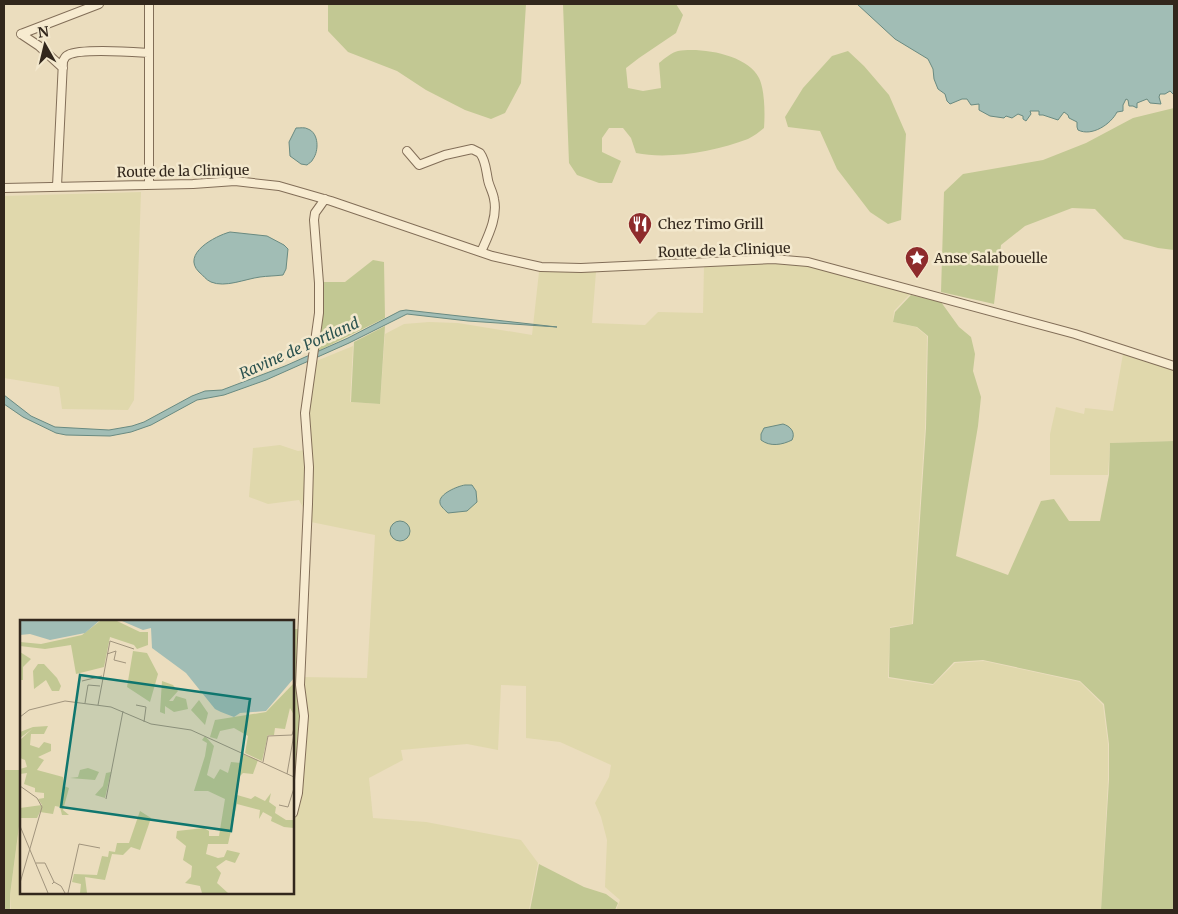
<svg xmlns="http://www.w3.org/2000/svg" width="1178" height="914" viewBox="0 0 1178 914" font-family="Merriweather,serif">
<style>
.farmland{fill:#e0d8ac}
.green{fill:#c2c893}
.water{fill:#a1bdb5;stroke:#698a81}
.lines{fill:none;stroke-linecap:round;stroke-linejoin:round}
.street-casing{stroke:#826e58;stroke-width:10}
.street{stroke:#f7ebd0;stroke-width:8}
.labels{text-anchor:middle;dominant-baseline:central;stroke-width:5;stroke-linejoin:round;paint-order:stroke}
.street-label{font-size:14px;fill:#32271c;stroke:#f3e8cd}
.poi-label{font-size:14px;fill:#32271c;stroke:#f3e8cd;text-anchor:start}
.water-label{font-size:15px;font-style:italic;fill:#2b524f;stroke:#f3e8cd}
.inset-road{fill:none;stroke:#a1947d;stroke-width:1}
.view{fill:#0f766e;fill-opacity:0.15;stroke:#0f766e;stroke-width:2.5}
.inset-edge{fill:none;stroke:#32271c;stroke-width:2.5}
</style>
<rect width="100%" height="100%" fill="#ebddbe"/>
<path class="farmland" d="M141 192 134 400 128 410 62 409 59 387 4 378V196Z
M775 263 807 266 910 294 894 311 893 322 916 327 927 336 925 428 912 624 890 627 888 678 933 685 955 663 984 661 1080 682 1103 705 1108 744V780L1101 910H616L620 900 605 887 607 840 601 817 595 803 609 777 611 765 560 742 526 738V686L501 685 498 750 467 744 401 750 403 760 369 778 373 818 426 822 521 840 538 863 529 910H11L10 896 21 813V893H292V807L301 714 299 677 367 678 375 535 306 521V513L299 500 268 504 249 497 253 448 280 445 298 451 305 450 309 364 353 346 350 402 380 404 385 334 404 324 429 322 458 323 532 335 539 272H596L592 323 645 325 658 312 703 313 704 266Z
M1123 354 1174 370V441L1110 443 1108 475H1050V434L1056 407 1084 414 1085 408 1113 411Z"/>
<path class="green" d="M328 4H526L521 83 505 113 491 119 465 110 426 90 397 71 348 52 328 31Z
M563 4H676L683 15 676 33 639 58 626 68 628 88 643 91 661 88 659 63C664 59 672 52 678 51 702 47 748 55 759 78 765 90 765 115 764 128 759 132 754 136 748 139 716 151 669 160 636 153L631 138 623 128H609L602 138V152L621 161 612 183H599L577 175 569 163Z
M848 51 864 66 889 95 906 134 901 220 888 224 870 212 837 169 820 131 788 127 785 117 803 88 832 56Z
M1174 108V250L1158 248 1124 239 1095 209 1072 208 1025 226 1001 245 994 304 941 292 944 192 963 174 1043 160 1086 143 1133 118Z
M373 260 384 262 385 318 316 352 322 282H345Z
M911 295 941 302 959 327 971 337 975 354 973 371 981 397 978 426 956 556 1008 575 1041 501 1054 499 1069 521H1100L1109 475 1110 443 1174 441V910H1101L1109 780V744L1104 704 1080 681 983 660 954 662 933 684 889 677 890 628 913 624 926 428 928 336 917 327 893 322 895 312Z
M385 326 380 404 351 402 354 342Z
M292 629H300V714L295 797 293 806Z
M4 770H21V811L10 895V910H4Z
M539 864 584 887 606 894 618 903 615 910H530Z"/>
<path class="water" d="M857 4H1174V95L1170 91 1165 94H1160L1159 97 1161 104 1150 103 1147 99 1137 103V108L1133 106H1129L1128 100 1126 99 1123 105V111L1117 112C1111 124 1092 137 1078 130L1077 127V122L1069 118 1068 115 1064 112 1058 120 1043 115H1039V111H1030L1031 114 1026 121 1023 119V116L1018 114 1012 118 1006 116 1004 118 990 116 979 110V104L971 105 967 99H962L950 104 947 101 945 94 938 89 934 79 933 69 928 59 895 39Z
M296 128C300 128 305 127 308 129 319 133 319 151 313 159 312 162 309 163 307 165L301 164 290 156 289 142Z
M230 232 267 236 284 245 288 249 286 269 283 275C275 276 267 276 260 277 245 279 225 288 211 282 206 280 203 275 199 272 181 254 215 236 230 232Z
M406 310 557 327 468 321 407 314 349 343 266 380 224 395 197 400 151 425 131 432 110 436 66 435 56 433 23 417 4 404V395L31 416 55 427 109 430 132 426 144 422 192 396 205 391 222 390 285 366 348 338 400 311Z
M783 424C790 426 796 432 792 440 782 445 770 447 761 440V434L764 428Z
M465 485H472L476 491 477 502 467 511 448 513C446 511 440 506 440 503 438 494 458 486 465 485Z
M390 531a10 10 0 1 1 20 0a10 10 0 1 1-20 0Z"/>
<g class="lines">
<g class="street-casing">
<path id="street" d="M21 34 99 4
M21 34 39 46 63 68
M407 151 419 165 445 155 472 149 480 153C486 161 486 171 488 180 489 186 493 192 494 199 498 217 488 236 481 252
M149 185V4
M57 186 63 61C65 58 65 56 68 55 81 48 133 52 149 53
M4 188 193 184 235 181 279 186 331 201 492 256 541 267 581 268 773 259 808 262 1075 334 1174 366
M293 813 298 793 304 716 300 685 308 504 309 467 305 413 319 313V283L314 220 315 213 325 199"/>
</g>
<use href="#street" class="street"/>
</g>
<defs>
<g id="restaurant-pin" transform="scale(1.25)"><path d="M0 17L-7.5 6A9.5 9.5 0 1 1 7.5 6Z" fill="#8e2b2c" stroke="#f3e8cd"/><path d="M-5-6h1v4h1v-4h1v4h1v-4h1v5L-1.5 .5V6h-2V.5L-5-1ZM5-6V6H3V1.5H1.5Q1.5-4 5-6Z" fill="#fff"/></g>
<g id="sight-pin" transform="scale(1.25)"><path d="M0 17L-7.5 6A9.5 9.5 0 1 1 7.5 6Z" fill="#8e2b2c" stroke="#f3e8cd"/><path d="M0-6L1.8-2.2L6-1.7L2.9 1.2L3.7 5.4L0 3.3L-3.7 5.4L-2.9 1.2L-6-1.7L-1.8-2.2Z" fill="#fff"/></g>
</defs>
<g fill-rule="evenodd">
<use href="#restaurant-pin" x="640" y="224"/>
<use href="#sight-pin" x="917" y="258"/>
</g>
<g class="labels">
<g class="street-label">
<text transform="translate(183 171) rotate(-1)">Route de la Clinique</text>
<text transform="translate(724 250) rotate(-2)">Route de la Clinique</text>
</g>
<g class="poi-label">
<text x="658" y="224">Chez Timo Grill</text>
<text x="934" y="258">Anse Salabouelle</text>
</g>
<g class="water-label">
<text transform="translate(299 348) rotate(-24)">Ravine de Portland</text>
</g>
</g>
<g transform="translate(20 620)">
<rect width="274" height="274" fill="#ebddbe"/>
<path d="M80 1H97L120 12H128V25L117 29 114 25 90 17 84 47 56 54 51 25 25 29 0 26V22L21 24 62 15ZM113 31 127 33 138 54 130 82 107 67ZM0 32 11 39 3 47V60H0ZM18 44H24L37 58 41 66 39 71H32L26 60 14 69 13 51ZM142 61 153 65 158 71 149 81H153L156 76 166 79 168 89 154 92 145 86V94L140 92ZM274 63V95L270 88 265 109 255 108 254 115H248L242 141 225 133 228 116 214 108 200 111 197 119 190 117 195 100 246 92ZM179 80 188 93 185 105 171 90ZM28 106 24 114H11L10 125 19 128 24 122 31 124V131L18 137 24 140 17 150 43 157 44 166 49 168 43 190 49 195H42L40 187 35 186 33 194 20 192 17 198H0V188L22 185 18 179 24 178V173L15 172V168L4 164 7 153 0 154V149L7 147 5 140 0 138V120L12 109 0 118V112L13 107ZM185 116 194 126 187 155 194 159 200 149 208 153 211 142 221 143 222 134 238 140 233 154 223 153 220 156 217 175 231 179 235 176 245 181 251 173 249 182 256 187 255 193 266 200H274V208L264 207 251 201 252 197 243 192 239 199 240 190 217 184 208 224H188L186 234 198 238 204 237 207 230 220 233 215 243 206 240 196 247 201 253 197 263 208 273H182L180 266 165 263 171 257 172 246 163 240 166 226 156 218 157 211 184 208 189 211V216H199L205 179 188 171H174L185 136 187 123 182 120ZM68 148 79 152 75 160 50 158 58 157 60 150ZM91 152 85 178 75 175 83 166 86 153ZM120 191 131 198 120 230 111 227 103 235 92 234 85 260 65 257 67 273H60L61 264 52 262 54 254 77 255 82 236 88 237 89 231 95 232 97 223H109Z" fill="#c2c893"/>
<path d="M0 1H79L65 13 30 20 10 14 0 15ZM102 1H274V58L246 91 220 93 214 97 201 92 195 89 166 53 132 28 131 8 123 10Z" fill="#a1bdb5"/>
<path class="inset-road" d="M87 34 96 31 94 40 106 43M62 61 82 56M65 83 68 65 80 66M78 85 90 21 114 29M116 85 126 87 124 102M0 97 9 90 45 81 91 87 131 104 171 110 274 157M243 142 248 116 272 115 274 108M267 154 274 114M0 166 17 178 22 187 0 263M86 179 103 91M259 185 268 187 274 168M0 206 28 273M16 243H25L34 262M32 264 34 262 41 266 45 273M48 273 59 224 80 228"/>
<path class="view" d="M60 55 230 79 211 211 41 187Z"/>
<rect width="274" height="274" class="inset-edge"/>
</g>
<rect width="1178" height="914" fill="none" stroke="#32271c" stroke-width="10"/>
<g transform="translate(45 45) rotate(352)" stroke="#f3e8cd" stroke-width="4" paint-order="stroke">
<path d="M0-4L9 19L0 12L-9 19Z" fill="#32271c"/>
<text y="-8" font-size="14" font-weight="bold" text-anchor="middle" fill="#32271c">N</text>
</g>
</svg>
